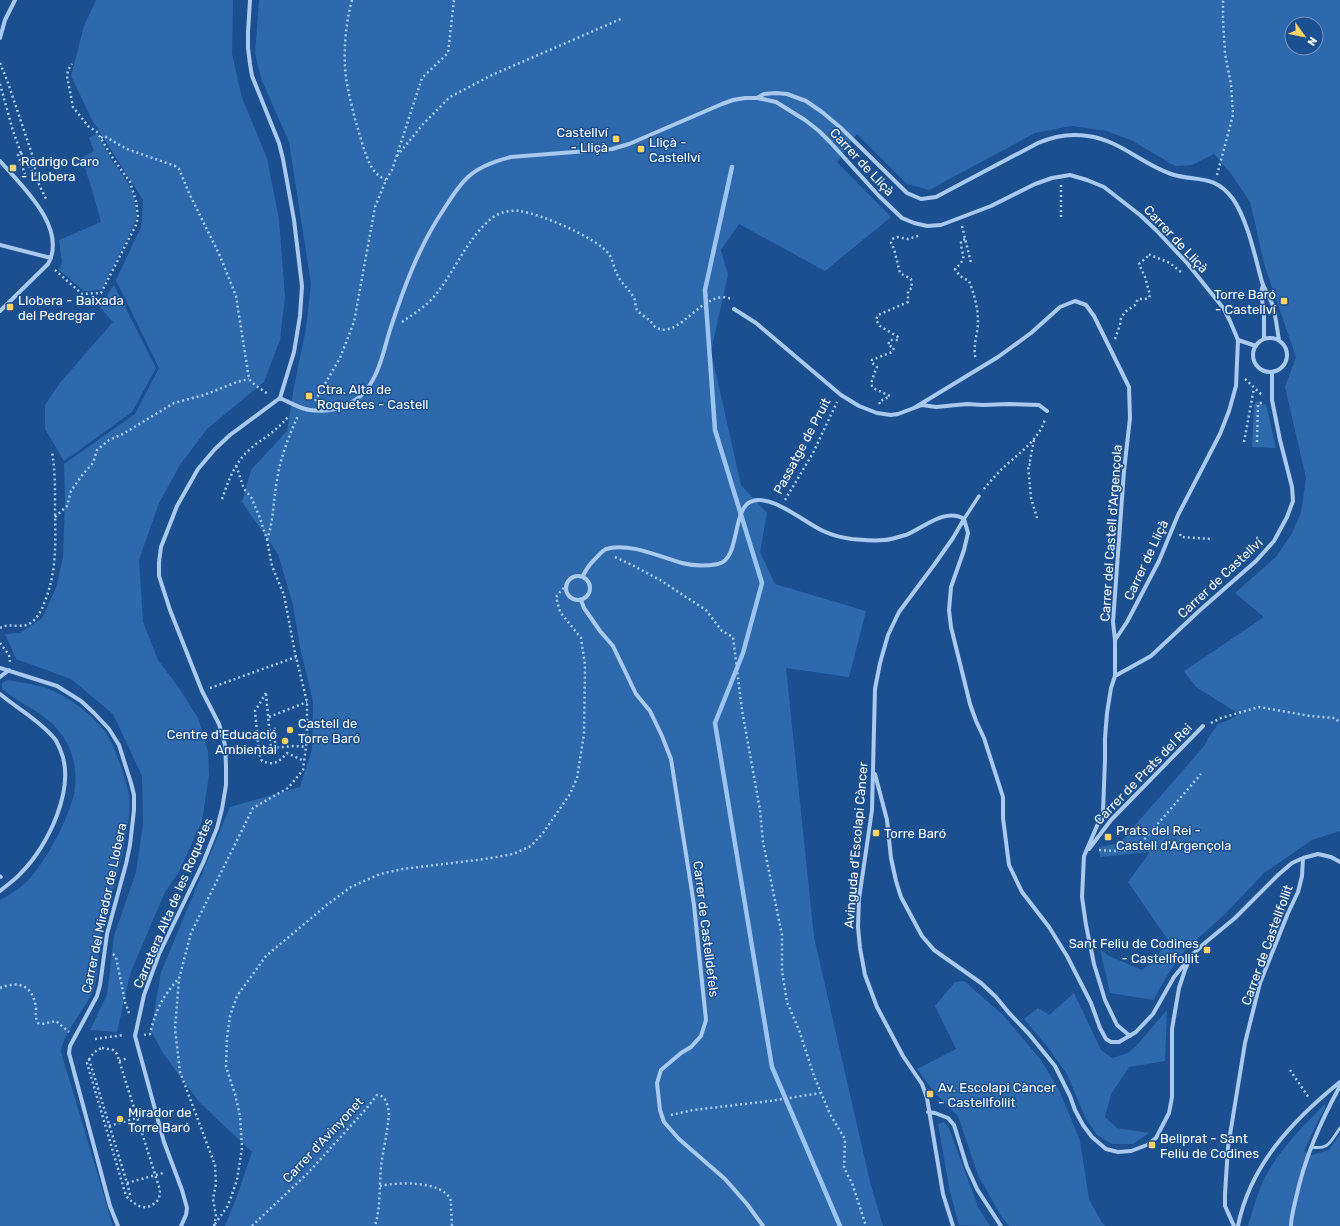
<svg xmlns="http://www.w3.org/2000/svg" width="1340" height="1226" viewBox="0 0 1340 1226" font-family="Rubik,sans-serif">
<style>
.green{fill:#2e69ad;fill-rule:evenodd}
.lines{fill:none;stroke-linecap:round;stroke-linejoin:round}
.stream{stroke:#9cc4f0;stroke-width:4.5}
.path{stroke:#a9c9ee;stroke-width:2.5;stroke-dasharray:2 3;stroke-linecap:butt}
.service{stroke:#a9c9ee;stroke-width:3}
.pedestrian{stroke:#a9c9ee;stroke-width:3.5}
.minor{stroke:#a9c9ee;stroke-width:4}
.poi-dot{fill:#ffd166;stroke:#1b4f8f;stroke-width:1.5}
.labels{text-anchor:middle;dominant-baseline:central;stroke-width:3;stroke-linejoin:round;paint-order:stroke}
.poi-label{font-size:13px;fill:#fff;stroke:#1b4f8f;text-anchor:start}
.street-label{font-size:13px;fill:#fff;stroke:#1b4f8f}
</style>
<rect width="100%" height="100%" fill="#1b4f8f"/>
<path class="green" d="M96 0H233L232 54 242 98 267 158 279 220 285 296 280 340 264 382 207 429 180 465 159 503 139 560 143 622 158 660 179 688 198 718 208 751 209 775 202 821 179 872 165 892 130 974 117 1032 90 1030 107 995 114 936 136 872 143 823 142 776 113 714 71 679 16 659 5 634 20 633 42 618 56 588 63 557 65 501 64 464 135 414 159 368 116 280 141 227 143 200 92 120 71 76 84 26Z
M259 0H1340V831L1312 840 1264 873 1225 914 1186 949 1170 971 1153 1000 1110 993 1100 949 1109 956 1142 970 1154 961 1168 940 1128 882 1150 852 1100 857 1099 847 1116 844 1124 838 1205 745 1208 738 1218 724 1229 720 1239 714 1196 687 1184 671 1264 617 1235 593 1276 557 1291 535 1301 513 1306 478 1285 387 1296 357 1265 267 1250 202 1232 175 1214 154 1192 165 1175 166 1131 140 1106 131 1072 126 1035 133 929 190 907 184 857 134 837 162 891 217 825 271 739 224 721 250 728 275 711 351 741 485 767 513 760 552 775 584 866 611 849 677 786 668 814 937 870 1182 883 1226H225L236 1199 252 1152 199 1102 163 1053 151 1031 161 972 230 807 300 787 312 749 313 702 300 647 293 605 278 554 242 502 251 470 287 431 294 387 306 328 311 284 289 142 262 81 255 54ZM1292 24H1316V48H1292Z
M97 133 111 159 128 183 134 196 137 215 136 219 131 231 101 290 84 291 59 270 62 262 59 240 101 222 91 186 86 172H87L81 158 94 151 89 138Z
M114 285 156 368 132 412 64 461 45 429V405L59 384 113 322 100 307Z
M1260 401 1262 405 1266 404 1276 448 1252 447 1254 405 1256 402Z
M8 680C20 682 32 684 43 687 67 695 91 713 106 733 115 746 126 780 129 795 131 812 127 830 124 846 119 875 108 902 101 931 98 949 99 968 95 985 89 1006 63 1031 61 1052L113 1226H0V900C11 894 21 888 29 879 46 862 73 811 75 787 77 770 73 752 64 738 49 714 23 706 2 689V683Z
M964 981 1003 1015 1041 1060 1060 1092 1080 1141 1089 1199 1102 1223 1106 1226H1009L1001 1216 978 1175 958 1116 934 1092 917 1069 956 1049 935 1006 955 982Z
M1074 993 1101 1050 1112 1058 1128 1053 1137 1045 1167 1010 1165 1061 1129 1067 1111 1094 1105 1117 1117 1128 1149 1133 1133 1144H1112L1097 1135 1085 1117 1067 1074 1047 1046 1024 1019 1038 1008 1049 1015Z
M1325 1104V1109L1319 1119 1304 1151 1312 1155 1329 1150 1340 1134V1226H1248C1253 1210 1257 1194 1264 1179 1279 1150 1302 1127 1325 1104Z
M944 1122 949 1128 978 1207 990 1226 959 1225 950 1192 938 1124Z"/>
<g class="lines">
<path class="stream" d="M732 167 705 290 715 430 762 583 743 653 715 723 772 1067 840 1226"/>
<path class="path" d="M352 0C346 22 344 45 345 67 346 85 351 102 355 119 360 135 364 153 372 168 376 174 380 177 386 180
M0 63 7 80 33 157 35 167V174
M0 84 13 131 21 153 18 155 25 174
M101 138 104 136 127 149 175 166 179 169 189 193 220 256 236 296 249 379 255 385 268 394
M21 153 35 176 46 199
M397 156 424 123 450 97 492 75 621 19
M1217 175 1233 115 1231 84 1225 54 1223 19V0
M1061 185V217
M962 226 971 263
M965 239 961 241C961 257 969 256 955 269L960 276 969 281C974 294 978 307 978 322 978 334 972 347 976 360
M55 270 82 294 101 293 136 225 138 217 136 201 130 182 114 160 97 132 88 126 73 107 67 76 68 70 72 64
M402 322C412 315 422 309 431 300 454 275 465 240 492 218 500 212 510 210 520 211 541 214 597 238 609 254 613 260 614 270 618 276 622 284 630 290 634 298 636 302 635 307 637 310 640 314 646 317 649 320 652 322 654 327 657 328 679 340 705 287 731 299V301
M1115 339 1120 325 1121 318 1125 312 1135 305 1138 299H1145L1149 298 1150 295 1145 277 1139 264 1147 257 1148 254 1170 263 1182 273
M1245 379 1261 394 1264 395
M315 401 340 358 354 322 375 207 386 180 392 170 422 78 448 53 454 0
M880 404 879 402 890 396 873 388 871 384 874 374 877 367 871 362 872 360 892 352 894 348 888 345 890 340H898V337L880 326 876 320 878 315 908 302V291L912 288 911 279 900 273 894 249 891 243 892 239 897 237 908 239 921 235
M1034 440 1030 460 1031 464 1028 465 1031 498 1037 518
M1244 442 1254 388
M1257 442 1258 404 1264 402
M984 489C989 483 995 476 1001 470 1016 455 1039 441 1045 419
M222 499C228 482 234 464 248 451 257 442 268 437 277 428 281 425 284 421 288 417
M785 500 813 453 837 402
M55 517 67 506 71 491 83 474 93 463 97 450 109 440 123 434 174 403 204 395 237 382 249 379
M1180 534 1181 537 1211 539
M267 540C274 519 273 501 277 480 280 459 289 435 298 416
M615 557 634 566 660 580 706 610 722 631 733 637 742 710 760 810 763 842 782 935V971L787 1002 799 1030 814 1076 830 1114 845 1139 844 1168 852 1183 866 1226
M0 628C10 622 23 630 32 622 39 616 42 609 45 601 58 569 55 538 55 504 55 486 55 469 52 452
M0 643 9 655 10 662
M210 688 296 657
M266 693 255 711 259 753 262 761C274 766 279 762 287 753L304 761
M266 694 271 748 295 746 306 747
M269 717 307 702
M1211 723 1221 718 1259 707 1310 716 1335 718 1340 723
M276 729H273L276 748
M1099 850 1115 851 1136 849 1201 774
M113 954 116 957 125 1002 129 1013
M0 988C20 980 33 986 36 1008 36 1014 35 1017 38 1023L42 1024 56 1021 69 1032
M144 1035 150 1034C156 1009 162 998 178 979
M95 1039 123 1035
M102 1048 113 1050 117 1054 160 1190 159 1199C147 1213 137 1207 126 1196L87 1063C91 1056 94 1051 102 1048Z
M89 1059 127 1183 130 1195 129 1198
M119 1061 128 1058
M1290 1070 1309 1098
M671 1115 693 1110 770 1101 821 1093
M109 1126 144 1116
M127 1183 163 1173
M380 1186C397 1182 444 1180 451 1201 451 1203 451 1205 451 1208 451 1214 452 1220 452 1226
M215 1224 227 1207 230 1200 237 1180 242 1148 240 1116 235 1094 226 1067 227 1038 230 1016 237 996 266 956 328 904 351 887 380 874 403 869 485 859 513 854 531 846 543 833 570 794 577 778 584 734 585 665 581 638 560 612 556 597 566 585
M214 1226 216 1216 213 1199 216 1184 215 1165 180 1072 175 1029 179 979 191 933 253 808 288 788 303 770 307 739V702L295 653 284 595 272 566 267 540 260 518 251 497 244 489 236 465
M252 1226 308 1173 366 1109 377 1095C386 1095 388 1106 389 1113 388 1131 383 1149 381 1167 379 1187 381 1206 375 1226"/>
<path class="service" d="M1311 1147C1329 1150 1330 1142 1340 1128"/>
<path class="pedestrian" d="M964 519 979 496
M0 876 1 877"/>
<path class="minor" d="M0 38 5 20 15 0
M758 98 776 102 805 120 819 131 830 142 879 196 902 218 914 223 927 226 941 225 991 206 1035 184 1052 178 1070 175 1087 180 1104 187 1140 215 1156 230 1187 263 1224 309 1230 321 1238 340 1236 386 1229 411 1220 434 1178 515 1166 544 1159 561 1127 622 1115 640
M0 161C22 186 68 228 48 264L0 311
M0 245 51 258
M1263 285 1261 292 1264 314V339
M734 309 756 323 841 395 859 406 877 413 891 415 898 414 922 405 936 407 967 404 983 405 1009 404 1039 405 1047 411
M1253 355a17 17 0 1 1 34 0a17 17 0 1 1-34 0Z
M1238 340 1256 346
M280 398C289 402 300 409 310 410 331 413 354 406 367 389 380 372 384 349 390 330 404 287 419 246 444 209 451 198 458 186 468 177 480 166 495 161 511 157L612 149 629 144 722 104 733 100 745 98H757L764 94 776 93 787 94 806 101 822 112 841 128 907 193 921 199 936 197 1038 143C1054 136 1070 133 1088 136 1119 140 1142 164 1171 174 1195 182 1214 173 1233 199 1248 221 1255 257 1262 282 1265 291 1271 298 1273 307 1276 317 1277 329 1279 340
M914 408 998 357 1031 333 1060 307 1075 301 1086 305 1094 316 1129 387 1130 418 1124 471 1113 622 1115 640V676L1111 688 1107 713 1105 738V760L1103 812 1084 856 1082 897 1086 925 1094 964 1105 1000 1117 1025 1130 1036
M964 519 968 533 964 550 951 587 949 610 951 627 970 704 976 721 984 738 1003 797V818L1009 865 1022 892 1049 927 1067 956 1091 1003 1100 1028 1106 1039 1111 1042H1119L1136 1032 1153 1014 1174 977 1193 954 1206 942 1235 918 1278 875 1292 863 1303 858 1318 854 1331 857 1340 862
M566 588a12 12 0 1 1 24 0a12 12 0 1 1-24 0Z
M583 576C586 569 589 565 595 559 598 556 602 551 606 549 629 542 660 557 682 563 693 566 707 566 718 564 740 560 732 511 750 502 770 492 805 523 823 531 832 535 842 538 852 539 865 540 879 542 891 539 896 538 901 536 906 535 923 528 946 507 964 519
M581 600 584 608 600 631 613 646 636 694 650 711 662 736 671 759 694 905 706 1020 701 1036 691 1047 681 1053 661 1070 657 1083 660 1110 664 1122 679 1139 725 1179 747 1204 763 1226
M0 668 57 686 81 701 94 713 109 729 119 745 131 783 134 795V810L130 845 126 864 107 934 100 985 97 996 70 1046 69 1053 110 1206 118 1226
M1115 676 1151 656 1199 611 1256 561 1274 541 1287 517 1293 501 1292 487 1280 440 1272 400V372
M0 677 9 670
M0 694C18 709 39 720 54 738 57 741 58 745 60 749 77 787 48 846 21 873 15 880 7 885 0 891
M875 774 887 820 891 858 896 881 901 897 922 936 934 950 981 983 996 997 1009 1013 1029 1034 1055 1066 1070 1096 1075 1110 1083 1125 1092 1137 1106 1149 1118 1152 1131 1151 1147 1145 1156 1138 1169 1113 1172 1097V1029L1179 988 1185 970 1189 961
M1089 849 1111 820 1203 726
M928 1112 935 1113 948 1118 954 1125 967 1167 977 1189 1001 1226
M181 1226 186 1215 187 1208 182 1190 164 1142 135 1036 144 995 159 954 203 863 217 828 222 809 226 785V766L225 745 219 724 202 691 170 610 159 576V562L161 547 177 506 198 469 215 449 230 435 280 398 294 352 300 316 302 286 294 220 283 159 279 143 252 76 250 64 248 48V32L250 0
M953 1226 943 1194 927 1098 922 1084 903 1056 877 1007 865 975 860 948 858 927 859 899 872 810 875 689 880 663 888 635 899 612 934 565 953 538 964 519
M1234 1226 1225 1206V1194L1228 1147 1245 1043 1260 983 1288 913 1298 892 1302 876 1303 858
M1238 1226C1250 1165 1293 1120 1340 1082
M1291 1226C1291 1217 1294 1207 1296 1198 1305 1157 1320 1123 1340 1086"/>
</g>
<g class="poi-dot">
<rect x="612" y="135" width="8" height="8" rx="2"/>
<rect x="637" y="145" width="8" height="8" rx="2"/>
<rect x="9" y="164" width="8" height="8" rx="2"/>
<rect x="1280" y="297" width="8" height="8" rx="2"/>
<rect x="6" y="303" width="8" height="8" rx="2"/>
<rect x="305" y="392" width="8" height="8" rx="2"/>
<circle cx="290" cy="730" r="4"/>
<circle cx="285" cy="741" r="4"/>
<rect x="872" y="829" width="8" height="8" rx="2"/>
<rect x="1104" y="833" width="8" height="8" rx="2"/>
<rect x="1203" y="946" width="8" height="8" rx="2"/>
<rect x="926" y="1090" width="8" height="8" rx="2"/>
<circle cx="120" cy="1119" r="4"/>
<rect x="1148" y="1141" width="8" height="8" rx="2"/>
</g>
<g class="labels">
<g class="poi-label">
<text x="608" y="132" text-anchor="end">Castellví<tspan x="608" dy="15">- Lliçà</tspan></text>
<text x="649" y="142">Lliçà -<tspan x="649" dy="15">Castellví</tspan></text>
<text x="21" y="161">Rodrigo Caro<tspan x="21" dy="15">- Llobera</tspan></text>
<text x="1276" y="294" text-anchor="end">Torre Baró<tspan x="1276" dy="15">- Castellví</tspan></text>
<text x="18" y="300">Llobera - Baixada<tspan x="18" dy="15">del Pedregar</tspan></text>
<text x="317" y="389">Ctra. Alta de<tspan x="317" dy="15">Roquetes - Castell</tspan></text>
<text x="298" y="723">Castell de<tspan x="298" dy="15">Torre Baró</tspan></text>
<text x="277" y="734" text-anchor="end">Centre d'Educació<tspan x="277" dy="15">Ambiental</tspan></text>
<text x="1116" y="830">Prats del Rei -<tspan x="1116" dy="15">Castell d'Argençola</tspan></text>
<text x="884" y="833">Torre Baró</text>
<text x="1199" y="943" text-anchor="end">Sant Feliu de Codines<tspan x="1199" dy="15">- Castellfollit</tspan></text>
<text x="938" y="1087">Av. Escolapi Càncer<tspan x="938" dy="15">- Castellfollit</tspan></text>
<text x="128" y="1112">Mirador de<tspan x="128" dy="15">Torre Baró</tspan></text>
<text x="1160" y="1138">Bellprat - Sant<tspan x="1160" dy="15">Feliu de Codines</tspan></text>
</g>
<g class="street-label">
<text transform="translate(862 162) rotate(47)">Carrer de Lliçà</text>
<text transform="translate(1176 239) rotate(47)">Carrer de Lliçà</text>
<text transform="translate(802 446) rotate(-62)">Passatge de Pruit</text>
<text transform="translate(1111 533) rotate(-86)">Carrer del Castell d'Argençola</text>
<text transform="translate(1146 560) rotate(-65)">Carrer de Lliçà</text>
<text transform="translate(1220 578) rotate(-43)">Carrer de Castellví</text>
<text transform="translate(1143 774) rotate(-46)">Carrer de Prats del Rei</text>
<text transform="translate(856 845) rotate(-85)">Avinguda d'Escolapi Càncer</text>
<text transform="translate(173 903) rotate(-67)">Carretera Alta de les Roquetes</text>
<text transform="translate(104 908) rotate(-78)">Carrer del Mirador de Llobera</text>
<text transform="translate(706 929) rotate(83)">Carrer de Castelldefels</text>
<text transform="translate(1267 945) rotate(-70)">Carrer de Castellfollit</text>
<text transform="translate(323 1140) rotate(-47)">Carrer d'Avinyonet</text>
</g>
</g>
<g transform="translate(1304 36) rotate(123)"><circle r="19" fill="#1b4f8f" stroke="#7695bc"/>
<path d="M0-3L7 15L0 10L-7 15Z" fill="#ffd166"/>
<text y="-6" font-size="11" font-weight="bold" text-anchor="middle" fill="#ffffff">N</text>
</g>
</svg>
